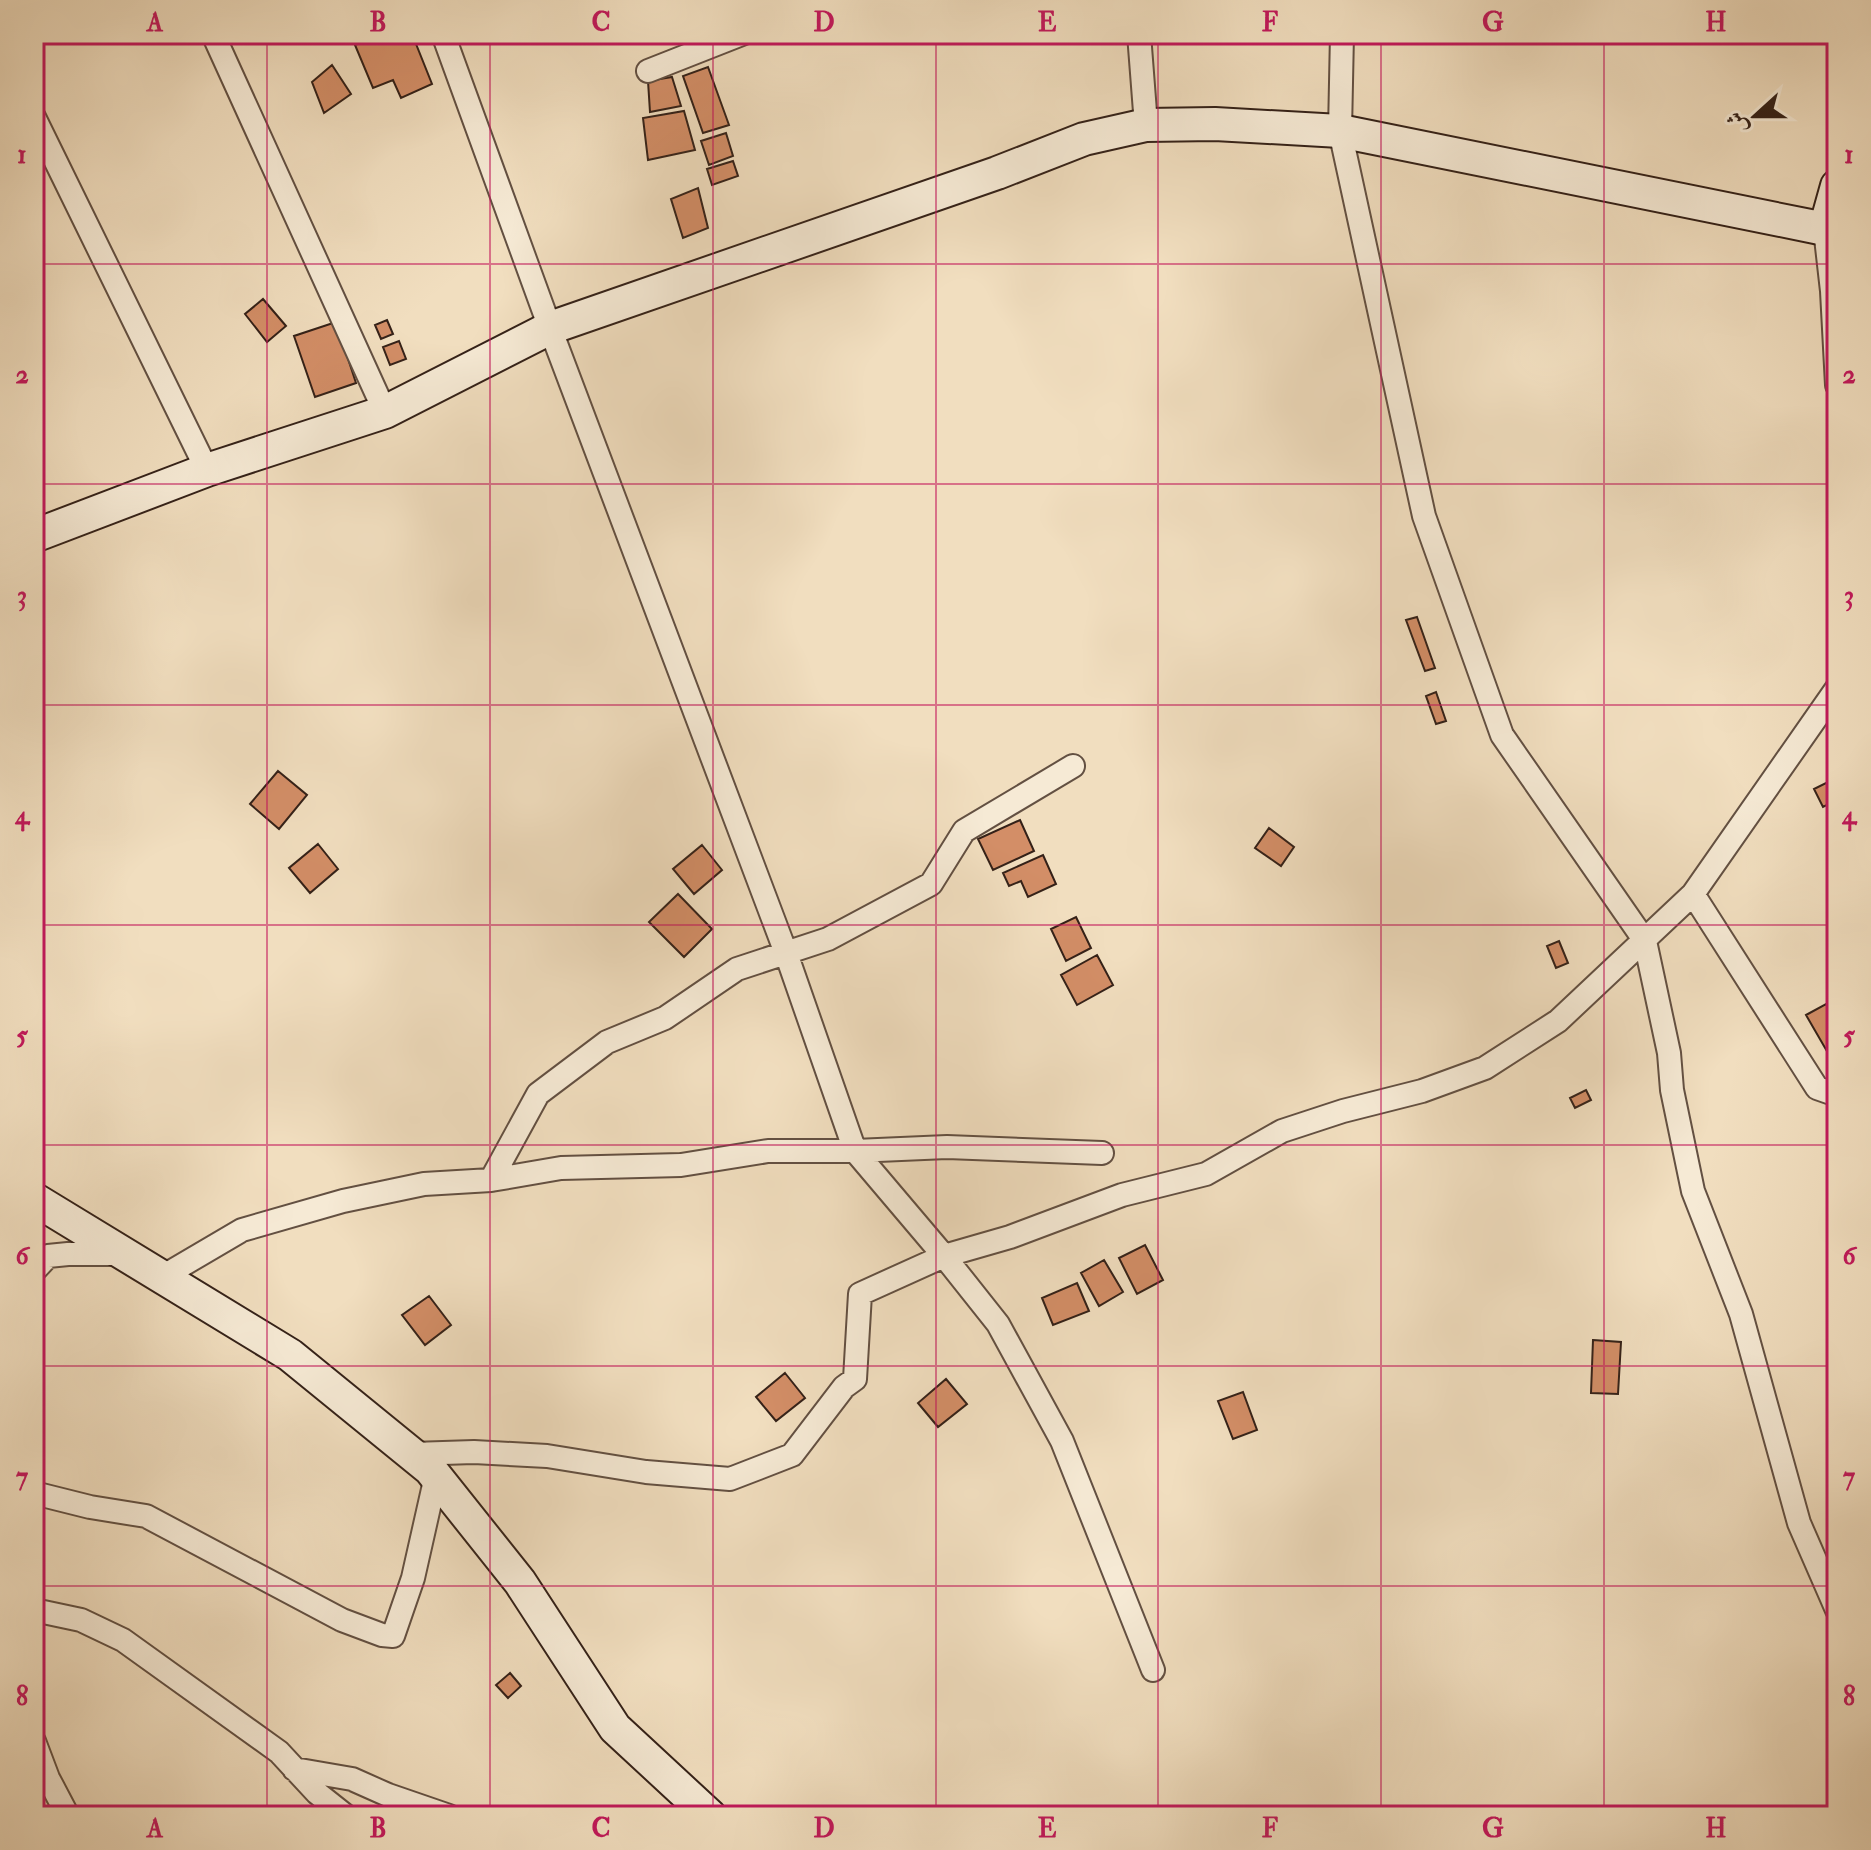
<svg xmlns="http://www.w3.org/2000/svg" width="1871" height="1850" viewBox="0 0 1871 1850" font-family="'IM FELL Double Pica',Amiri,serif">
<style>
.building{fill:#d38e67;stroke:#342118;stroke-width:2}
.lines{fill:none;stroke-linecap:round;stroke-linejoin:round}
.street-casing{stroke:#635042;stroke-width:26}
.secondary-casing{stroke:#342118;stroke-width:36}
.street{stroke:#f6ead5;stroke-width:22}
.secondary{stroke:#f6ead5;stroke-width:32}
.grid{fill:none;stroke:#c2185b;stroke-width:2;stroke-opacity:0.55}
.neatline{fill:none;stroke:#c2185b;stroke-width:3}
.grid-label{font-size:26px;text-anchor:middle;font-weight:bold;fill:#c2185b}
</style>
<rect width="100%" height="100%" fill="#f1debf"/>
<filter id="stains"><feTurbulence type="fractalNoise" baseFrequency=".0025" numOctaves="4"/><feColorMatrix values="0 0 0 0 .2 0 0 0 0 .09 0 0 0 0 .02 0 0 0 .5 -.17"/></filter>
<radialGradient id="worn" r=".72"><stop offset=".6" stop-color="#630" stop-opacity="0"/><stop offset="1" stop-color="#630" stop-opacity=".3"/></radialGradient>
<path class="building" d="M383 34H412L432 84 401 98 393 80 373 88 355 45Z
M332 65 351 94 324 113 312 82Z
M708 67 729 125 703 133 683 76Z
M672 77 681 106 650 112 648 81Z
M684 111 695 150 648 160 643 118Z
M726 133 733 156 709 165 701 141Z
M733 161 738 176 712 185 707 169Z
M698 188 708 228 683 238 671 199Z
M263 299 286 326 267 342 245 314Z
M387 320 393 334 381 339 375 325Z
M336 322 356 383 315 397 294 336Z
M399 341 406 359 390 365 383 347Z
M1417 617 1435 668 1425 671 1406 620Z
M1436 692 1446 721 1436 724 1426 696Z
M278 771 307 795 279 829 250 804Z
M1836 778 1837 800 1823 807 1814 789Z
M1020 820 1034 851 993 870 978 839Z
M1269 828 1294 847 1281 866 1255 848Z
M318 844 338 869 310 893 289 868Z
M702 845 722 870 694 894 673 869Z
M1043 855 1056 884 1028 897 1021 881 1009 886 1003 873Z
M678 894 712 929 684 957 649 922Z
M1076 917 1091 948 1066 961 1051 929Z
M1559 941 1568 963 1556 968 1547 946Z
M1097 955 1113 985 1077 1005 1061 975Z
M1826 1004 1837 1023V1049L1828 1053 1806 1015Z
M1586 1090 1591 1100 1575 1108 1570 1098Z
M1145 1245 1163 1280 1137 1294 1119 1258Z
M1104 1260 1123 1292 1099 1306 1081 1273Z
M1077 1283 1089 1311 1053 1325 1042 1298Z
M429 1296 451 1325 425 1345 402 1315Z
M1593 1340 1621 1342 1618 1394 1591 1393Z
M785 1373 805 1398 776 1421 756 1397Z
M946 1379 967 1404 938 1427 918 1403Z
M1243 1392 1257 1430 1233 1439 1218 1401Z
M510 1673 521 1686 508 1698 496 1685Z"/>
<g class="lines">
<g class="street-casing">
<path id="street" d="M213 34 385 412
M443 34 550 328 786 953 855 1151 944 1256 998 1324 1062 1441 1153 1670
M1139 34 1146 125
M1342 34 1340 131 1424 516 1502 735 1645 941 1669 1053 1672 1090 1693 1191 1741 1314 1799 1523 1837 1610
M648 71 742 34
M34 117 207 470
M1825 229 1832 291 1837 385
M1693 894 1817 1088 1837 1095
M491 1180 561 1168 681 1165 768 1151H855L947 1147 1102 1153
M34 1271 48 1256 68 1254H122
M162 1277 242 1230 343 1201 424 1184 491 1180 538 1094 607 1042 665 1018 737 969 828 939 931 884 964 831 1073 766
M412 1454 474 1452 547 1456 646 1472 730 1479 792 1455 844 1387 855 1379 860 1294 944 1256 1010 1237 1122 1195 1206 1174 1282 1131 1343 1111 1422 1091 1485 1068 1558 1021 1693 894 1837 688
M34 1493 90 1507 146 1516 342 1620 382 1635 393 1636 413 1578 436 1476
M34 1610 81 1620 123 1640 279 1752 317 1793 346 1816
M34 1741 48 1778 68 1816
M294 1769 352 1779 388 1795 449 1816"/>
</g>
<g class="secondary-casing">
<path id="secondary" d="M34 536 207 470 385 412 550 328 997 173 1084 139 1146 125 1215 124 1340 131 1825 229 1837 186
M34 1199 290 1355 430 1469 520 1582 615 1728 710 1816"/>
</g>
<use href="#street" class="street"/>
<use href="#secondary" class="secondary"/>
</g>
<path class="grid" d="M267 34V1816M490 34V1816M713 34V1816M936 34V1816M1158 34V1816M1381 34V1816M1604 34V1816M34 264H1837M34 484H1837M34 705H1837M34 925H1837M34 1145H1837M34 1366H1837M34 1586H1837"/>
<rect width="1871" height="1850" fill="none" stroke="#f1debf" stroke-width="88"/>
<g transform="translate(1755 116) rotate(249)" stroke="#f6ead5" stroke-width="6" paint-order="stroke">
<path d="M0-6L14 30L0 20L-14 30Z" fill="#342118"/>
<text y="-12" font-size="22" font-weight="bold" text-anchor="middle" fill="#342118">ش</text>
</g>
<rect x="44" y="44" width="1783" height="1762" class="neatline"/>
<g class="grid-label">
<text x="155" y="31">A</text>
<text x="378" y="31">B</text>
<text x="601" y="31">C</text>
<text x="824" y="31">D</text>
<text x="1047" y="31">E</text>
<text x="1270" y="31">F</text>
<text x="1493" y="31">G</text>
<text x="1716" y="31">H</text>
<text x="22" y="163">1</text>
<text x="1849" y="163">1</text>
<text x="22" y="383">2</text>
<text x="1849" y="383">2</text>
<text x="22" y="604">3</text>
<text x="1849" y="604">3</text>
<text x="22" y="824">4</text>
<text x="1849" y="824">4</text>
<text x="22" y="1044">5</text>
<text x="1849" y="1044">5</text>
<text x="22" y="1264">6</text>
<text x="1849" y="1264">6</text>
<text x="22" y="1485">7</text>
<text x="1849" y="1485">7</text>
<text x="22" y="1705">8</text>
<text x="1849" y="1705">8</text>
<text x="155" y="1837">A</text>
<text x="378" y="1837">B</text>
<text x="601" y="1837">C</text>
<text x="824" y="1837">D</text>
<text x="1047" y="1837">E</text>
<text x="1270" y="1837">F</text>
<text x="1493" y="1837">G</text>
<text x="1716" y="1837">H</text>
</g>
<rect width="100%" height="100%" filter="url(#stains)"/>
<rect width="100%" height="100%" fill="url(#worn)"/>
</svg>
